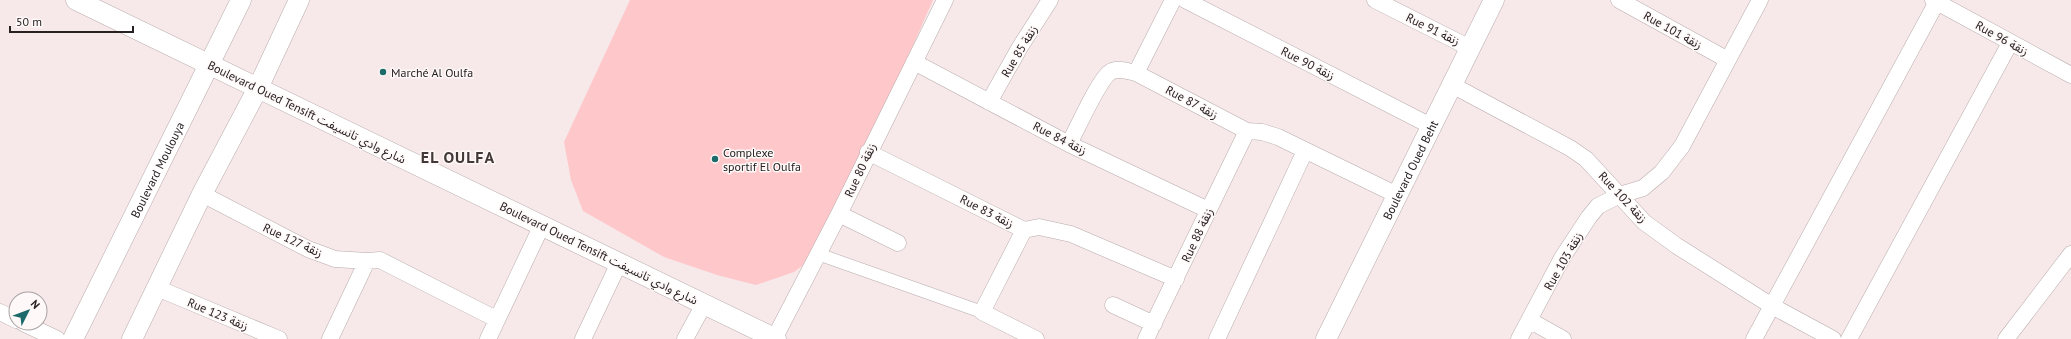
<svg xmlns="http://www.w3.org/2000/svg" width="2071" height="339" viewBox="0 0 2071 339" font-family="'PT Sans','Noto Sans Arabic',sans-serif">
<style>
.green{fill:#fec7ca}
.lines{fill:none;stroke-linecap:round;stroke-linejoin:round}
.pedestrian-casing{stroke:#b9acac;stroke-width:13}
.minor-casing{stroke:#b9acac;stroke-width:17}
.tertiary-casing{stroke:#b9acac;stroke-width:21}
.pedestrian{stroke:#fff;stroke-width:12}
.minor{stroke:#fff;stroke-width:16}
.tertiary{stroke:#fff;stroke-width:20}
.poi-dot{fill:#1d6a6a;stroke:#fef8f8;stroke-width:1.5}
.labels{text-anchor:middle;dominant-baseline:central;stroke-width:3;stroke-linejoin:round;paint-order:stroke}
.street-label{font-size:12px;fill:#272122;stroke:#fef8f8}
.poi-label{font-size:12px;fill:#272122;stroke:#fef8f8;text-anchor:start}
.district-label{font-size:16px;font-weight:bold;letter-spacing:1px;fill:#433838;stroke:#fef8f8}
</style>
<rect width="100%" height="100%" fill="#f7e8e9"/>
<path class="green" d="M630 0H933L855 177 818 254 794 272 756 285 717 275 664 257 583 211 571 180 564 142Z"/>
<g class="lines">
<g class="pedestrian-casing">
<path id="pedestrian" d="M818 254 982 312"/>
</g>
<g class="minor-casing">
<path id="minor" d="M1185 0 1431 126
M1375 0 1470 48
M1619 0 1728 60
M1933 0 2071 75
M914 62 1069 144 1208 210
M1136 73 1173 0
M1452 85 1570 148 1586 159 1644 222 1677 246 1772 306 1833 339
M989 102 1020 47 1050 0
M1069 144C1077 129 1098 82 1109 73 1116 67 1128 71 1136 73L1247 131 1262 132 1278 137 1397 195
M868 152 1024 230 1039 227 1071 234 1176 279
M202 194 308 249 335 259 367 261 380 260 496 319
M839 214 898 243
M1024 230 982 312 1036 339
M157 288 279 339
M1113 305 1154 324
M0 312 16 320
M1529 320 1563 339
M23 323 57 339
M330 339 367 261
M488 339 542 225
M583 339 619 263
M685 339 704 304
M774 339 839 214 945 0
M1146 339 1247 131
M1217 339 1305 151
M1519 339 1562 258 1589 217 1598 206 1620 195 1643 188 1662 172 1682 146 1760 0
M1754 339 1938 0
M1849 339 2010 43
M2006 339 2071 254"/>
</g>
<g class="tertiary-casing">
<g id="tertiary">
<path d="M76 0 776 339"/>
<path id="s1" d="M73 339 241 0"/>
<path d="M132 339 202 194 258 88 299 0"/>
<path id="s2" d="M1326 339 1494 0"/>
</g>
</g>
<use href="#pedestrian" class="pedestrian"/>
<use href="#minor" class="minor"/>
<use href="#tertiary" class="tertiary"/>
</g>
<g class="poi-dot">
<circle cx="383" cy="72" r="4"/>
<circle cx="715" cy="159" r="4"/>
</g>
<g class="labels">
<g class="street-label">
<text transform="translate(1433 29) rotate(26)">Rue 91 زنقة</text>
<text transform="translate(1673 30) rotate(29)">Rue 101 زنقة</text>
<text transform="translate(2002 38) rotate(29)">Rue 96 زنقة</text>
<text transform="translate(1019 51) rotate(-59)">Rue 85 زنقة</text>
<text transform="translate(1308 63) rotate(27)">Rue 90 زنقة</text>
<text transform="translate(1192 102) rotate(28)">Rue 87 زنقة</text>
<text transform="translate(307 112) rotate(26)">Boulevard Oued Tensift شارع وادي تانسيفت</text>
<text transform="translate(1060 138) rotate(27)">Rue 84 زنقة</text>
<text stroke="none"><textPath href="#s2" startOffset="189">Boulevard Oued Beht</textPath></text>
<text stroke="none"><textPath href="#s1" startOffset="189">Boulevard Moulouya</textPath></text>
<text transform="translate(860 170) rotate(-65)">Rue 80 زنقة</text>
<text transform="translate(1623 197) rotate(47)">Rue 102 زنقة</text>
<text transform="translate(987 211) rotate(27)">Rue 83 زنقة</text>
<text transform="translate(1197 235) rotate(-65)">Rue 88 زنقة</text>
<text transform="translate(293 240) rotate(25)">Rue 127 زنقة</text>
<text transform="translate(599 253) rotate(26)">Boulevard Oued Tensift شارع وادي تانسيفت</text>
<text transform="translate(1563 261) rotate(-60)">Rue 103 زنقة</text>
<text transform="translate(218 314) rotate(23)">Rue 123 زنقة</text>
</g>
<g class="poi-label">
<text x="391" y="72">Marché Al Oulfa</text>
<text x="723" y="152">Complexe<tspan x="723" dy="14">sportif El Oulfa</tspan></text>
</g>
<g class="district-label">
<text x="458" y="157">EL OULFA</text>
</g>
</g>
<g transform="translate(28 311) rotate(48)"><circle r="19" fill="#fef8f8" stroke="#a8a2a2"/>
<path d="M0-3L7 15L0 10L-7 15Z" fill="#1d6a6a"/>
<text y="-6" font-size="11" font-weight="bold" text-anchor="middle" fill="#272122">N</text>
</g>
<path d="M10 26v6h123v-6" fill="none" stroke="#272122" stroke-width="2"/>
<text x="16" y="26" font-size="12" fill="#272122" stroke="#fef8f8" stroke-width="3" paint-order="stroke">50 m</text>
</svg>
